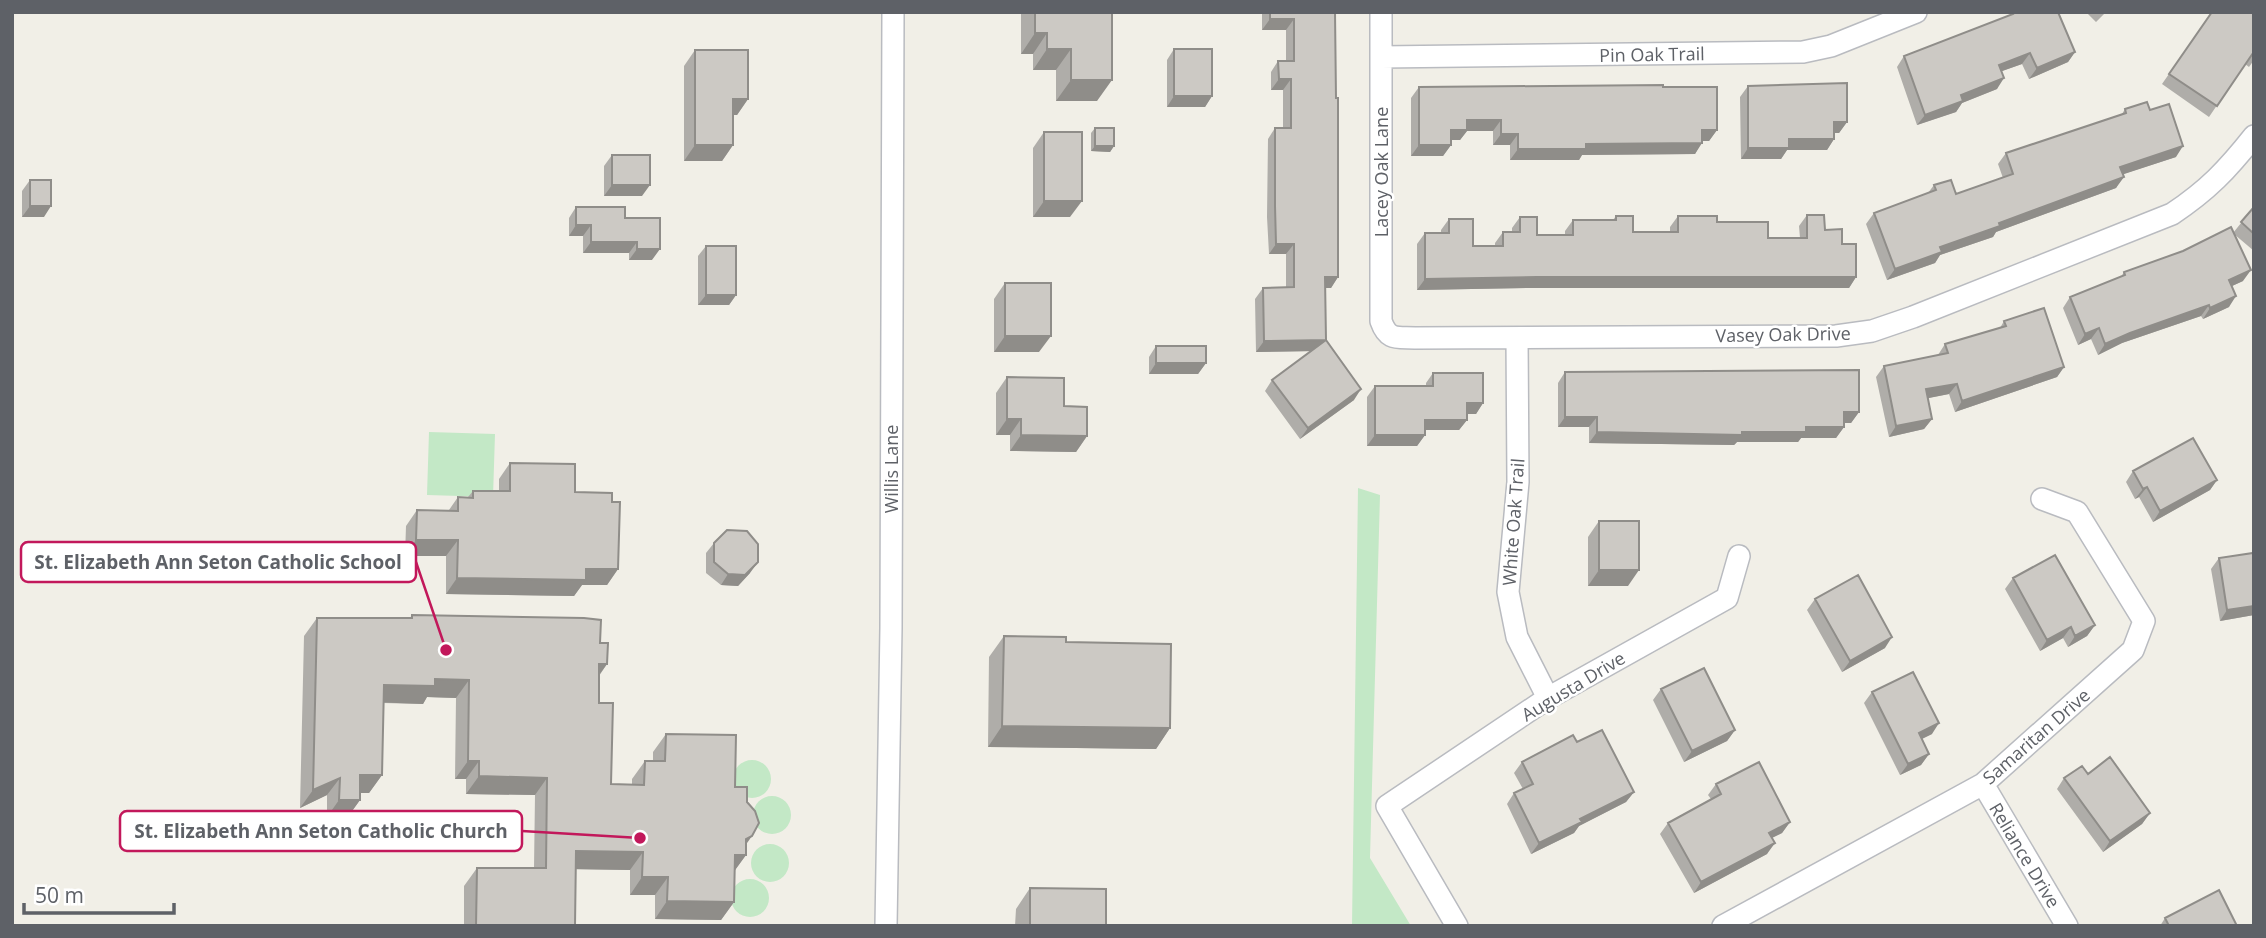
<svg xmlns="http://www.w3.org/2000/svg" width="2266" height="938" viewBox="0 0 2266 938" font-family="'Open Sans',sans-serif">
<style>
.green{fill:#c3e8c6}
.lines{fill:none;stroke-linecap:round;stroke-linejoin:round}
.minor-casing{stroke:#b9bbc0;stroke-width:24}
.minor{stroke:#fff;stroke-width:21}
.wall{fill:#afada9}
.shaded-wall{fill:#8f8d89}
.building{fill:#ccc9c4;stroke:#8f8d89;stroke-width:2}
.labels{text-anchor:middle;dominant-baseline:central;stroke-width:5;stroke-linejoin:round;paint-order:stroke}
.street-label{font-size:18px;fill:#5e6167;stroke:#fff}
.leader{fill:none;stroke:#c2185b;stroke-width:2.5}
.callout-dot{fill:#c2185b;stroke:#fff;stroke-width:2.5}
.callout{fill:#fff;stroke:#c2185b;stroke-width:2.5}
.callout-label{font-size:19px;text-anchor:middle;font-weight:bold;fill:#5e6167}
</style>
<rect width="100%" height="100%" fill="#f1efe7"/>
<path class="green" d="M429 432 495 434 493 497 427 495Z
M1358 488 1380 495 1370 858 1411 926H1352Z
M733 779a19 19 0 1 1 38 0a19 19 0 1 1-38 0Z
M753 815a19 19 0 1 1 38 0a19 19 0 1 1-38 0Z
M751 863a19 19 0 1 1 38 0a19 19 0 1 1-38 0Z
M731 898a19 19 0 1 1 38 0a19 19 0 1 1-38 0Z"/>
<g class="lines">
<g class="minor-casing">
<path id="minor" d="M1381 12V321C1388 341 1397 337 1415 338L1836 336 1872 331 1913 317 2172 214C2208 190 2227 170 2254 136
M1381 57 1803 52 1831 46 1916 12
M1517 338 1518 482 1508 592 1517 637 1548 698
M1983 784 2067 926
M886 926 891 628 893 12
M1457 926 1387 806 1548 698 1727 598 1739 556
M1723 926 1983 784 2133 650 2144 621 2077 512 2042 499"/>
</g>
<use href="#minor" class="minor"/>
</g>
<path class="wall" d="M1021 12H1112L1097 101H1056V70H1033V54H1021Z
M1262 12H1335L1338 277 1331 288H1325L1326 340 1354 400 1300 439 1265 391 1272 380 1312 351 1256 352 1255 299 1263 288 1286 287V254H1269L1267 217 1268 139 1275 128H1283V90H1271V72L1278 61H1286V30H1262Z
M2012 12 2075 52 2068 62 2029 79 2022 64 2002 71 1997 89 1962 103 1956 112 1917 125 1897 67 1904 56 2009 16Z
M2086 12H2106L2096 22Z
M2212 12H2254V60L2249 67 2245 64 2209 117 2162 84Z
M1174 49 1212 96 1205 107H1167V60Z
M695 50 748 99 737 115H733V145L722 161H684V66Z
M1748 86 1847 122 1839 133H1834V139L1827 150H1787L1781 159H1741L1740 97Z
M1419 87 1717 130 1709 141H1702L1695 154 1582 155 1579 160H1510V145H1493V131H1467L1460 140H1451V145L1443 156H1411V98Z
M2125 109 2150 110 2176 157 2123 174 2116 188 1996 232 1993 237 1940 255 1935 263 1887 280 1866 224 1874 213 1928 193 1934 185 1956 194 2003 178 1998 164 2006 153 2122 114Z
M1095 128 1114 146 1110 152 1091 151V133Z
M1044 132 1070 217H1033V148Z
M612 155 642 196H604V166Z
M30 180 44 217H22V191Z
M576 207 625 218 652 260H629V253H583V236H569V218Z
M2254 207V251L2234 234 2243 281 2232 286 2229 307 2203 319 2201 316 2122 343 2098 355 2091 339 2078 345 2063 308 2070 297 2121 277 2124 272 2233 233Z
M1807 215 1842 244 1856 277 1849 288H1529L1417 290V244L1425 233H1441V230L1449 219 1473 246H1495V243L1503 232H1512V228L1520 217 1537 235H1565V231L1573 220H1613L1616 216 1633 232H1670V227L1678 216 1717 222 1768 238H1800L1799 226Z
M706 246 736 295 729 305H698V256Z
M1005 283 1039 352H994V299Z
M2004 321 2064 367 2057 377 1955 412 1949 394 1928 398 1932 419 1924 429 1889 437 1876 377 1884 366 1938 355 1945 344 2000 328Z
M1156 346 1206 363 1198 374H1149V357Z
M1565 372 1859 412 1851 423H1844V427L1836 438H1801L1798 442H1737L1734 445 1589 443V427H1558V383Z
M1433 373 1483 403 1476 414H1467V420L1459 430H1425V435L1417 446H1367V397L1375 386H1426V383Z
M1007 377 1064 406 1087 436 1076 452 1010 451V435H996V393Z
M510 463 575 492 612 502 618 569 607 585H582L574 596 446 594V556H405L406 526 417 510H449L458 497H468L473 491H499V479Z
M2133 471 2217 480 2210 490 2153 522 2139 497 2135 499 2126 482Z
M1599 521 1628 586H1588V537Z
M714 543 750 573 738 586 721 585 706 573V553Z
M2254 557V615L2220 621 2211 569 2219 558Z
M2013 578 2095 625 2087 636 2068 647 2063 638 2040 651 2005 589Z
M1815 599 1885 648 1842 672 1807 610Z
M412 615 600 643 607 664 599 676V703L611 784 632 785V779L645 761H653V752L666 734 735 787 746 844V855L734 871V902L721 920 655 919V895H630V870L576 869 575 926H464V886L477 868H534L535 795 466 794V779H455L456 698 427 697 423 704 383 703 382 775 369 793H360V800L347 818 327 817V795L300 808 304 636 317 618H410Z
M1004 636 1066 642 1170 728 1156 749 988 747 989 657Z
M1661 689 1735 730 1727 741 1684 762 1653 700Z
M1872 692 1932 734 1922 739 1929 754 1921 765 1900 775 1864 703Z
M1577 742 1634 792 1626 802 1579 826 1574 833 1531 854 1507 804 1514 793 1523 789 1514 773 1522 762Z
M2088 774 2150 813 2142 824 2103 852 2057 789 2064 778Z
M1716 784 1790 822 1782 833 1772 838 1767 854 1694 893 1660 834 1668 823 1711 799 1708 795Z
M1030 888 1106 926H1015L1016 909Z
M2165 918 2237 926H2160Z"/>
<path class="shaded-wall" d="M1270 19H1294L1286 30H1262Z
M1035 33H1047L1033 54H1021Z
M1047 49H1071L1056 70H1033Z
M2075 52 2068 62 2029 79 2037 68Z
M2030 53 2022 64 1991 75 1999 65Z
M2004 78 1997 89 1962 103 1956 112 1917 125 1925 115 1961 95Z
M1279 79H1291L1283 90H1271Z
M1071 80H1112L1097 101H1056Z
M1174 96H1212L1205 107H1167Z
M733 99H748L737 115H722Z
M1467 120H1501L1493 131H1467L1460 140H1443L1451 130Z
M1834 122H1847L1839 133H1827Z
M1702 130H1717L1709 141H1695Z
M1501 134H1518L1510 145H1493Z
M1789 139H1834L1827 150H1787L1781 159H1741L1748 148Z
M1702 143 1695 154 1582 155 1579 160H1510L1518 149 1586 144Z
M695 145H733L722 161H684Z
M1419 145H1451L1443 156H1411Z
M1095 146H1114L1110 152 1091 151Z
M2183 146 2176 157 2112 178 2120 167Z
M2124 177 2116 188 1996 232 1993 237 1940 255 1935 263 1887 280 1895 269 1940 247 1999 223Z
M612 185H650L642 196H604Z
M1044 201H1082L1070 217H1033Z
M30 206H51L44 217H22Z
M576 225H591L583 236H569Z
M591 242H637L629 253H583Z
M1276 244H1294L1286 254H1269Z
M637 249H660L652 260H629Z
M2251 270 2243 281 2221 291 2229 280Z
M1325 277H1338L1331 288H1317Z
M1537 277H1856L1849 288H1529L1417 290 1425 279Z
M706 295H736L729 305H698Z
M2236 296 2229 307 2203 319 2210 308Z
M2209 305 2201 316 2122 343 2098 355 2105 344 2130 333Z
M2099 328 2091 339 2078 345 2085 334Z
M1005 336H1051L1039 352H994Z
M1326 340 1318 351 1256 352 1264 341Z
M1156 363H1206L1198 374H1149Z
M2064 367 2057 377 1955 412 1962 401Z
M1957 384 1949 394 1919 400 1926 389Z
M1361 389 1354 400 1300 439 1308 428Z
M1467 403H1483L1476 414H1459Z
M1844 412H1859L1851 423H1836Z
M1565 417H1597L1589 427H1558Z
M1007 419H1021L1010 435H996Z
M1932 419 1924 429 1889 437 1896 426Z
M1425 420H1467L1459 430H1417Z
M1806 427H1844L1836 438H1801L1798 442H1737L1734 445 1589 443 1597 432H1742Z
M1021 435 1087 436 1076 452 1010 451Z
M1375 435H1425L1417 446H1367Z
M2217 480 2210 490 2153 522 2160 511Z
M2147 487 2139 497 2135 499 2143 489Z
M416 540H458L446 556H405Z
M758 562 750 573 738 586 721 585 728 574Z
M586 569H618L607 585H582L574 596 446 594 457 578Z
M1599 570H1639L1628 586H1588Z
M2254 606V615L2220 621 2227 610Z
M2095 625 2087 636 2068 647 2075 636Z
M2071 627 2063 638 2040 651 2047 640Z
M1892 637 1885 648 1842 672 1850 661Z
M599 664H607L594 682Z
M435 679 469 680 456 698 427 697 423 704 371 702 384 685Z
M1939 723 1932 734 1911 744 1919 733Z
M1002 726 1170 728 1156 749 988 747Z
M1735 730 1727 741 1684 762 1692 751Z
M1929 754 1921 765 1900 775 1908 764Z
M468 761H479L466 779H455Z
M360 775H382L369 793H348Z
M479 776 547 778 535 795 466 794Z
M340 778 327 795 300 808 313 790Z
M1634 792 1626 802 1579 826 1574 833 1531 854 1539 843 1580 819Z
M339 800H360L347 818 327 817Z
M2150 813 2142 824 2103 852 2110 841Z
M1790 822 1782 833 1761 843 1769 833Z
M752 836 740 853 746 855 733 873H722L746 839Z
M1775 843 1767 854 1694 893 1701 882Z
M576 851 643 852 630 870 564 869Z
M642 877H668L655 895H630Z
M667 901 734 902 721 920 655 919Z"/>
<path class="building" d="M1035 12H1112V80H1071V49H1047V33H1035Z
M1270 12H1335L1336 98H1338V277H1325L1326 340 1264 341 1263 288 1294 287V244H1276L1275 206V128H1291V79H1279L1278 61H1294V19H1270Z
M2012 12H2058L2075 52 2037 68 2030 53 1999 65 2004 78 1961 95 1963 101 1925 115 1904 56 2013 14Z
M2212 12H2254V54L2253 53 2217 106 2169 74Z
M1174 49H1212V96H1174Z
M695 50H748V99H733V145H695Z
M1847 83V122H1834V139H1789V148H1748V86Z
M1663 85V87H1717V130H1702V143L1586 144V149H1518V134H1501V120H1467V130H1451V145H1419V87Z
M2147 102 2150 110 2169 104 2183 146 2120 167 2124 177 1999 223 2000 226 1940 247 1942 252 1895 269 1874 213 1936 190 1934 185 1951 180 1956 194 2013 174 2006 153 2126 113 2125 109Z
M1095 128H1114V146H1095Z
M1044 132H1082V201H1044Z
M612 155H650V185H612Z
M30 180H51V206H30Z
M576 207H625V218H660V249H637V242H591V225H576Z
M2254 207V234L2241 222Z
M1807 215H1824L1825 230 1842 229V244H1856V277H1537L1425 279V233H1449V219H1473V246H1503V232H1520V217H1537V235H1573V220H1616V216H1633V232H1678V216H1717V222H1768V238H1807Z
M2231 227 2251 270 2229 280 2236 296 2210 308 2209 305 2130 333 2105 344 2099 328 2085 334 2070 297 2125 275 2124 272 2183 251Z
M706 246H736V295H706Z
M1005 283H1051V336H1005Z
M2044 308 2064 367 1962 401 1957 384 1926 389 1932 419 1896 426 1884 366 1948 353 1945 344 2006 326 2004 321Z
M1326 340 1361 389 1308 428 1272 380Z
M1156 346H1206V363H1156Z
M1859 370V412H1844V427H1806V432H1742V435L1597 432V417H1565V372Z
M1433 373H1483V403H1467V420H1425V435H1375V386H1433Z
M1007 377 1064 378V406L1087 407V436L1021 435V419H1007Z
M2193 438 2217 480 2160 511 2147 487 2143 489 2133 471Z
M510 463 575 464V492L612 493V502H620L618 569H586V580L457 578 458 540H416L417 510 458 511V497L473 498V491H510Z
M1599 521H1639V570H1599Z
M727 530 747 531 758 544V562L745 575 728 574 714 562V543Z
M2253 553 2254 606 2227 610 2219 558Z
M2055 555 2095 625 2075 636 2071 627 2047 640 2013 578Z
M1858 575 1892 637 1850 661 1815 599Z
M412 615 584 618 601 620 600 643H608L607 664H599V703H613L611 784 644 785 645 761H665L666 734 736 735 735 787H747V802L755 811 759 823 752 836 746 839V855H735L734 902 667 901 668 877H642L643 852 576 851 575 926H476L477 868H546L547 778 479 776V761H468L469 680 435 679V686L384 685 382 775H360V800H339L340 778 313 790 317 618H412Z
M1004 636 1066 637V642L1171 644 1170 728 1002 726Z
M1704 668 1735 730 1692 751 1661 689Z
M1913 672 1939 723 1919 733 1929 754 1908 764 1872 692Z
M1602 730 1634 792 1580 819 1582 822 1539 843 1514 793 1533 784 1522 762 1573 735 1577 742Z
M2110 757 2150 813 2110 841 2064 778 2082 766 2088 774Z
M1759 762 1790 822 1769 833 1775 843 1701 882 1668 823 1721 794 1716 784Z
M1030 888 1106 889V926H1030Z
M2219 890 2237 926H2169L2165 918Z"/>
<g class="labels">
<g class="street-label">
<text transform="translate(1652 54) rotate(-1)">Pin Oak Trail</text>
<text transform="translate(1381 172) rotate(-90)">Lacey Oak Lane</text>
<text transform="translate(1783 334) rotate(-1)">Vasey Oak Drive</text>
<text transform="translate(891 469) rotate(-90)">Willis Lane</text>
<text transform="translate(1513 522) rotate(-86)">White Oak Trail</text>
<text transform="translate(1573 686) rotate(-31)">Augusta Drive</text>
<text transform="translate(2036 736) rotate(-41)">Samaritan Drive</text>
<text transform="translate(2025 855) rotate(59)">Reliance Drive</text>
</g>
</g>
<path class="leader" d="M446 650L416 562M640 838L522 831"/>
<g class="callout-dot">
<circle cx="446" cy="650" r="7"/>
<circle cx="640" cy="838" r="7"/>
</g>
<g class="callout">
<rect x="21" y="542" width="395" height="40" rx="7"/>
<rect x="120" y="811" width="402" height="40" rx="7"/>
</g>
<g class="callout-label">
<text x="218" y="569">St. Elizabeth Ann Seton Catholic School</text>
<text x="321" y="838">St. Elizabeth Ann Seton Catholic Church</text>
</g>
<rect width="2266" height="938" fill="none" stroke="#5e6167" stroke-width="28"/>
<path d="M24 903v10h150v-10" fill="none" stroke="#5e6167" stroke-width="3.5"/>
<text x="35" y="903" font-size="21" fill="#5e6167" stroke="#ffffff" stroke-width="5" paint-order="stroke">50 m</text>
</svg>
